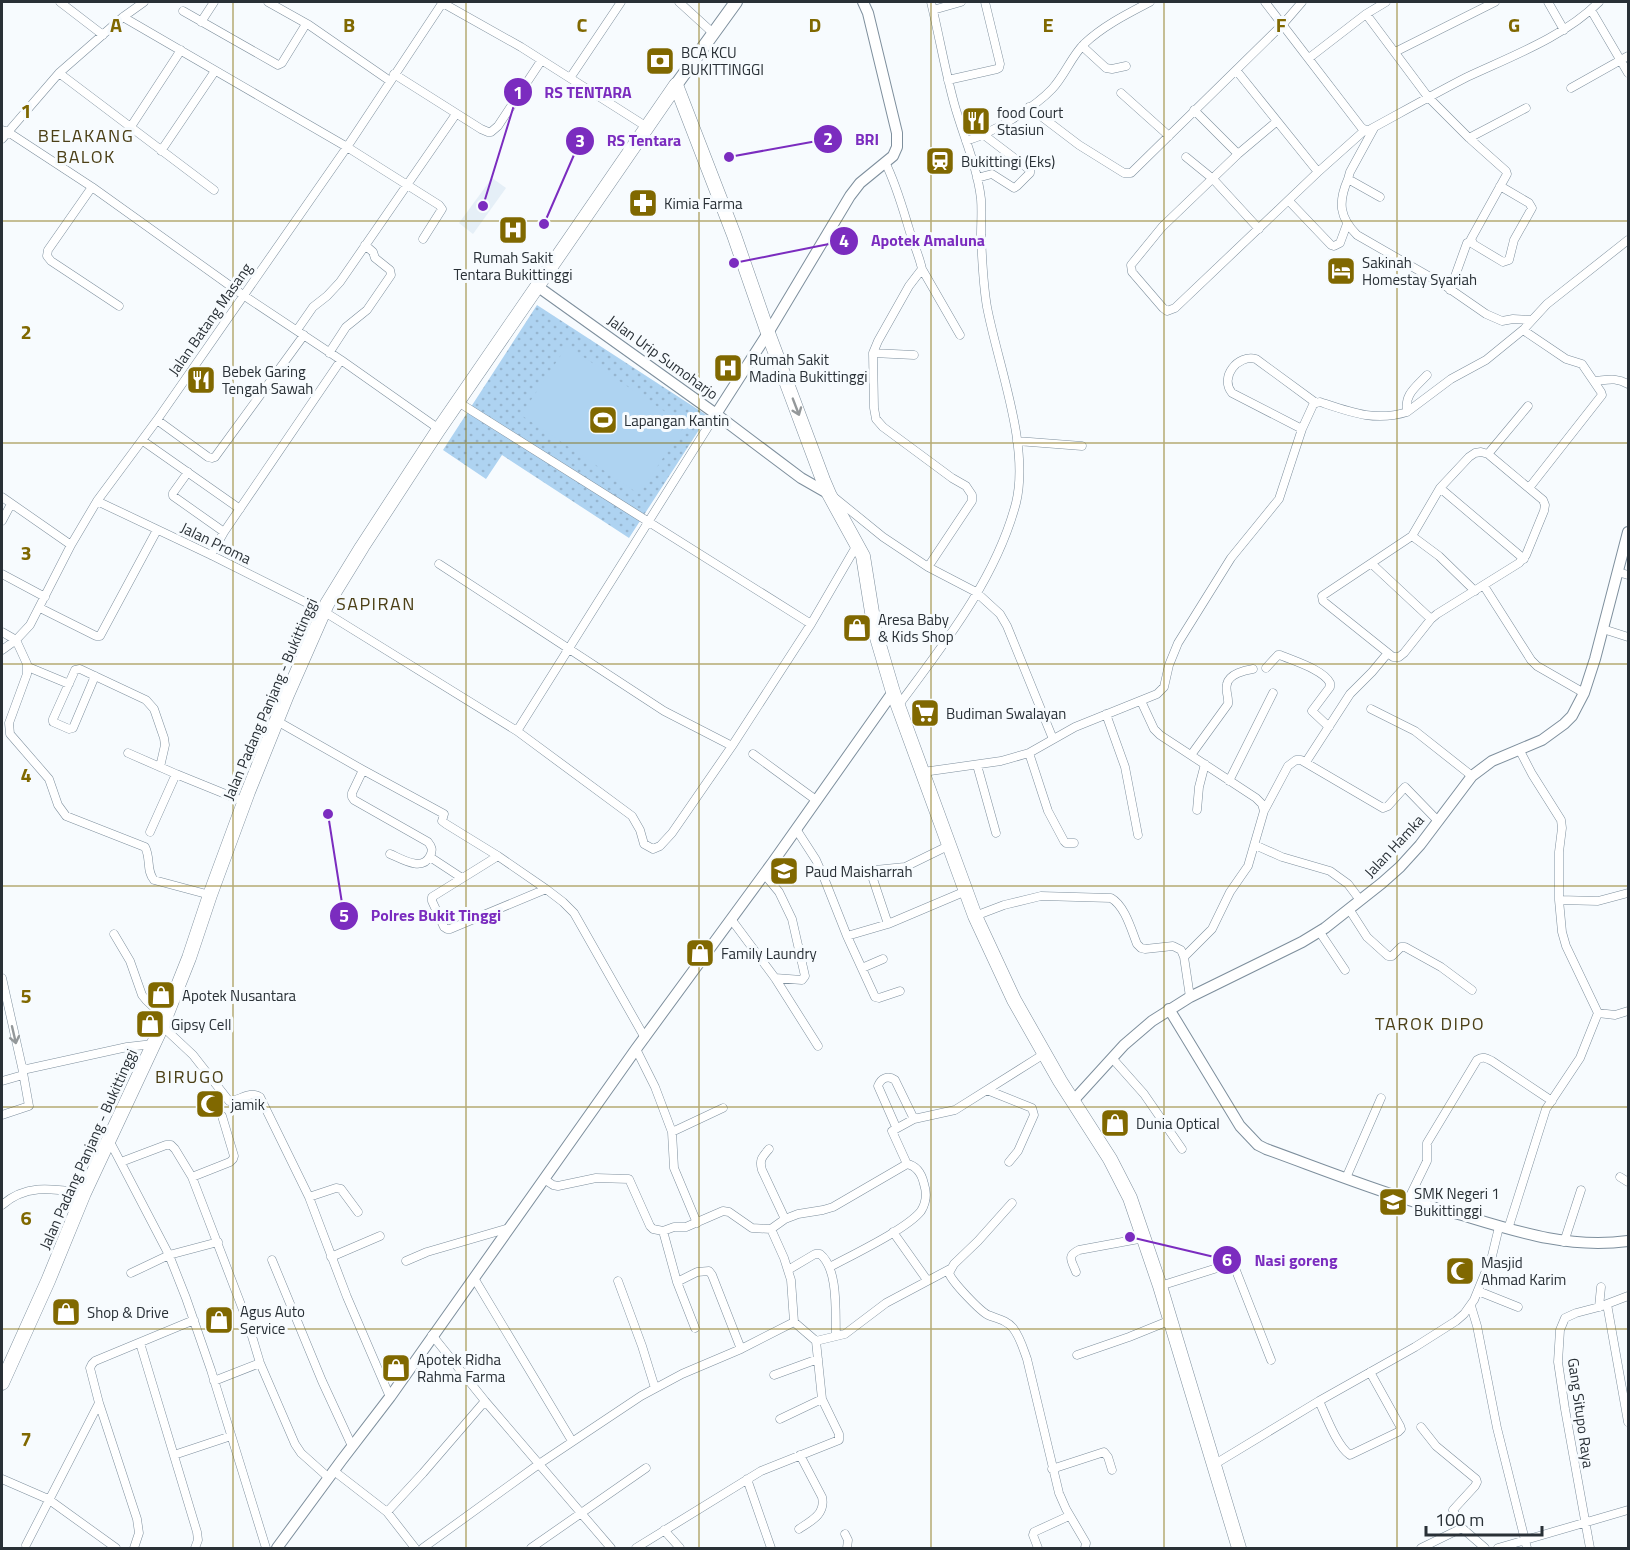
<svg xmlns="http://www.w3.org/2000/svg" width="1630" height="1550" viewBox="0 0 1630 1550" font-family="'Titillium Web',sans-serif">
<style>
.built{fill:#e5eff7}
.grass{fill:url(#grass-dots)}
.garden{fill:#aed3f1}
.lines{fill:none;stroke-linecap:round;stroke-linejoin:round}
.street-casing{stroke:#7e8f9d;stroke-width:9}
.secondary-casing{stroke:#7e8f9d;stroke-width:12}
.primary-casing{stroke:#7e8f9d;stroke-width:14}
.highway-casing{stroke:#7e8f9d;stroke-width:15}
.street{stroke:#fff;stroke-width:8}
.secondary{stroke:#fff;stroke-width:10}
.primary{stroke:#fff;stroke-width:12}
.highway{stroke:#fff;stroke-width:14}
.oneway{stroke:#94989a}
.grid{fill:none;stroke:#806800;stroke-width:1.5;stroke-opacity:0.55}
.labels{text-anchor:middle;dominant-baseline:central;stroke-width:6;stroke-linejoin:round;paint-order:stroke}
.poi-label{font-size:15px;fill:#293036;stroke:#f7fbfe;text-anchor:start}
.street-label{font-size:15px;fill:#293036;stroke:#f7fbfe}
.quarter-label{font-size:18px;letter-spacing:1.5px;fill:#4c4017;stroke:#f7fbfe}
.grid-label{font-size:20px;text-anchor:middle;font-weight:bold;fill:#806800;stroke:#f7fbfe;stroke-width:6;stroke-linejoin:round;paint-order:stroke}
.leader{fill:none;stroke:#7b2cbf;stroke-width:2}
.callout-dot{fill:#7b2cbf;stroke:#f7fbfe;stroke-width:2}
.mark-label{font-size:18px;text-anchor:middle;font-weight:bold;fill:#fff}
.callout-label{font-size:16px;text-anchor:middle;font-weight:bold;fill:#7b2cbf;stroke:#f7fbfe;stroke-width:6;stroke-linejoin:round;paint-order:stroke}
</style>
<defs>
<pattern id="grass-dots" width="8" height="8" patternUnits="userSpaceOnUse" patternTransform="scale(1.5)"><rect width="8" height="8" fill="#aed3f1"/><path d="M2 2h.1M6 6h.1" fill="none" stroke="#96b5cf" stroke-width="1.8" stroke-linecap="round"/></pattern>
</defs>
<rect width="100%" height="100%" fill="#f7fbfe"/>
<path class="built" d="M492 178 506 188 473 234 459 223Z"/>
<path class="grass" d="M537 305 708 416 629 538 502 455 486 479 443 450Z"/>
<path class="garden" d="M567 346 685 425 639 494 521 415Z"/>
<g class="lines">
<g class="street-casing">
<path id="street" d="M60 2 103 35
M268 2 309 25 390 81
M441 2 521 47 647 127
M679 2 713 33
M1265 2 1361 127 1365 130H1369C1402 112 1434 94 1467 77 1512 56 1564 37 1599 2
M1548 2 1564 30
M933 10 961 2
M1591 10 1628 73
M183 11 278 65 282 63 306 24
M1366 14 1428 97 1469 138 1506 171 1507 174 1471 239 1472 241 1467 243 1450 290
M123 17 347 147 439 205 442 209 423 239
M201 22 214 2
M1082 46 1106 68 1112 69 1126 66
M1395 52 1495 2
M1309 58 1366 14 1386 2
M1236 70 1318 172
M59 73 214 190
M394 74 481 129 488 132H491L498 126 541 61
M570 78 621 2
M948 80 997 69 999 68 1000 64 985 2
M1571 88 1628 56
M1121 93 1169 136
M1029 107 1079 145 1124 173H1131L1283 24 1302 2
M1194 110 1238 154
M1276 122 1238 154 1162 227 1131 265 1132 272 1163 308 1167 311 1175 308 1318 172 1365 130
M130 128 181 50
M1374 128 1350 172 1348 179 1380 197
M2 130 8 132 92 187 243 295 341 360 439 429
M1469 138 1526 108
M2 139 59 73 123 17 144 2
M966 141C992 133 1033 109 1052 89 1065 75 1071 57 1084 44 1103 26 1127 14 1150 2
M161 151 215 71
M1186 157 1213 179 1259 229
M885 162C896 184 902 206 909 229 913 243 919 255 922 269L909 286 878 341 873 353 874 408 876 419 883 427 952 478 966 486 972 495V501L928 567
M977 178 992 174 1014 188 1017 186 1030 173V170L984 135
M1348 179C1338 202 1339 217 1357 235L1444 285 1486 314 1502 321 1513 319 1532 320
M92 187 48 250 47 256 51 261 119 306
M1289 201 1331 245 1334 246 1340 243 1347 224
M1472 241 1473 244 1503 262 1509 260 1514 240 1532 208 1529 203 1500 186
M922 269 960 335
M297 330 313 307 327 296 340 282 456 114
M1523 330 1566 359 1582 364 1601 392 1602 395 1529 488
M329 353 346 327 367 310 391 275 390 270 375 258 373 252 365 245
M873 353 914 355
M1594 381C1608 380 1615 377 1628 384
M458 402 811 624
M1407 412C1404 394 1416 387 1427 375
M157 420 208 457 212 458 215 457 304 335
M1302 429 1232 393C1219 377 1238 354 1256 359L1316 403
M143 441 240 509
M1017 441 1082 446
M1481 452 1488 454 1543 500 1545 505 1544 511 1526 555 1519 563 1437 614 1431 619 1404 653 1399 657H1393L1323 601 1322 596 1412 536 1440 488 1469 457 1475 453Z
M1488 454 1528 406
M188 472 173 493V496L224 532 341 360
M1440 488 1524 559
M2 497 71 545
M835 498 883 537 928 567 976 592 1000 614 1007 626 1053 739
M97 501 211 555 323 611 517 731 632 816 640 830 644 844 653 849 660 846 672 833 732 746 811 624 857 545
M2 521 11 504
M1412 536 1439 556 1475 591
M211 555 224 532
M439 564 664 711 732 746
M1372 564 1431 619
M1618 572 1628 575
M2 574 45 597
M1484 586 1531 660 1537 666 1584 693
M40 608 96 636H100L157 530
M1603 629 1628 637
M2 632 16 640 27 664V674L9 723 10 734 49 779 58 805 66 816 145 847C151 858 146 871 154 880L210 895
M2 650 16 640 30 625 71 545 97 501 157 420 347 147 443 2
M28 667 69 684
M1266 668 1278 655H1280C1294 661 1324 670 1330 683V687L1312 711 1329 727
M95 676 73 728 69 729 53 722V719L75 670 80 669 146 700 154 709 164 738 165 745 160 767
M1141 701 1154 729 1160 735 1256 798 1262 804 1264 811 1248 866 1230 892 1212 929 1184 957 1190 997
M898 706C944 644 996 579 1016 503 1030 446 998 365 987 307 983 284 982 259 981 235 981 223 982 211 981 199 977 165 963 136 954 103 945 70 939 35 931 2
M1371 709 1415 731 1472 776
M1106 714 1125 767 1138 835
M277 721 363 770 444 814 442 821 446 824 498 856 546 889 563 902 574 913 645 1038
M517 731 711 422
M1519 749 1532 774 1561 820 1562 828 1559 852V900L1598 901 1628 893
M128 753 176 774 245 802
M1029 753 1048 811 1064 841 1066 843H1074
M753 754 816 800
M1191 755 1228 704C1229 697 1225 691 1227 684 1229 674 1245 670 1253 669
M1306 762 1350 694 1372 672 1387 654
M977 765 996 833
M363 770 352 793V797L354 800 428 842C432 847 433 850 430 856 422 872 402 859 390 854
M923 772 1001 761 1029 753 1075 727 1157 694 1164 687 1169 665 1178 643 1231 558 1279 499 1302 429 1313 405 1316 403 1320 402C1350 412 1375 422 1407 412L1451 379 1486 360 1524 329 1547 304 1628 240
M1229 781 1273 693
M1197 810 1199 787 1205 764
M1264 811 1288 766 1296 760H1301L1383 808 1388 806 1405 787 1438 821
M796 829 816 860 824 878 847 936 888 924 966 891
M150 832 176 774
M1255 845 1282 857 1330 871 1348 884 1360 900
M498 856 432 897V901L444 927 447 929H450L546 889
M430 857 462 878
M764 874 779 892 792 919 805 976 802 980 775 978
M1559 900 1562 932 1566 946 1598 1013
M1349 909 1367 937 1388 956H1392L1401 947H1405L1441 967 1472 990
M975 916 1004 905 1041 896 1111 898C1125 906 1131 929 1137 944L1141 948 1145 949 1173 946 1181 950 1184 957
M731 919 775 978 818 1046
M888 924 871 873 875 870 905 867 950 845
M1319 931 1345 970
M114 934 130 961 142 995 146 1000 165 1018
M847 936 875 997 879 998 900 991
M862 968 883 959
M2 978 22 1067 27 1069 127 1047 153 1044
M162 1026 193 1055 229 1101C239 1101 251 1090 260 1097L309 1197 347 1297 390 1397
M636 1049 655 1087 672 1132 674 1168 697 1223
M1112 1058 1144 1094 1182 1149
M2 1081 23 1075
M987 1090 1032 1108 1034 1115 1018 1151 1009 1162
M2 1115 29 1106 22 1067
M896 1127 878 1086C881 1078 888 1075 895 1080L914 1119
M672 1132 723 1108
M109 1140 169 1255 186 1298 211 1370 266 1548
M769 1149C762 1157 759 1160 762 1170L785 1219
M121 1162 166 1145H171L175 1149 192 1177 248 1323 260 1363 295 1444 301 1453 329 1478
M192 1177 230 1162 233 1159 234 1156 222 1116
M1620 1177 1628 1182
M1346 1178 1381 1098
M544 1179 553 1185 558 1186 596 1178 629 1179 650 1226 653 1229 663 1231 674 1227H686L723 1211 729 1212 752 1228 771 1229 785 1219 798 1214 823 1210 833 1207 907 1164 892 1131 914 1119 955 1110 1044 1054
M309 1197 336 1188 341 1189 358 1212
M1408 1200 1427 1161V1143L1477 1060C1483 1056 1486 1058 1492 1061L1552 1101
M1012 1203 978 1241 954 1264 949 1273C952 1282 980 1311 988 1315 998 1319 1006 1320 1013 1328 1020 1337 1023 1348 1027 1359L1059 1493 1066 1509 1086 1543 1085 1548
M2 1205C27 1183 54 1189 84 1193
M1508 1229 1546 1109 1580 1058 1598 1013 1615 1015 1628 1011
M663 1231 677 1282 695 1328
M893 1232 927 1280
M1564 1242 1581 1190
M331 1257 380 1236
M272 1260 322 1381 352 1446
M406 1261 427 1252 509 1228
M830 1267C852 1255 907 1229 921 1211 926 1203 927 1193 924 1184 922 1175 917 1166 907 1164
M788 1270 815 1254H820C839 1269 835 1314 836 1336
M1076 1272C1072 1261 1066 1256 1079 1250L1144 1238
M131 1273 169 1255 218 1242
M474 1278 572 1441
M618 1281 642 1346 655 1388
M677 1282 697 1272 709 1271 712 1275 741 1349
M1160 1286 1233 1263 1271 1360
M1478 1291 1518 1307
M1607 1304 1628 1422
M1471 1306 1477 1326 1497 1428 1527 1548
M1599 1307 1601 1287
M432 1335 485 1401 611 1548
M816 1341 845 1334 886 1303 950 1269
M140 1343 197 1532 198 1540 195 1548
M1077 1355 1129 1337 1171 1320
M774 1375 818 1359
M214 1381 260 1363
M1319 1401C1326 1416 1337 1446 1350 1455L1398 1432 1401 1429 1400 1426 1370 1372
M780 1419 822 1399
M1421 1427 1436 1446 1476 1479 1477 1482 1475 1486 1453 1510 1462 1528
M174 1455 231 1436
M1215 1464 1319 1401 1415 1347 1456 1321 1464 1314 1474 1300 1492 1256 1499 1227
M1052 1469 1104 1452 1108 1457 1112 1470
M334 1471 387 1512 415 1548
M2 1479 48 1499 116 1548
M747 1479 771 1548
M387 1512 423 1473 485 1401
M799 1529C811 1521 826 1514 822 1497L800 1455
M664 1530 680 1548
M845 1534 848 1540 847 1548
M26 1545 99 1403
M134 1548 139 1533 137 1519 99 1403 90 1368 92 1364 95 1361 194 1320
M423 1548 539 1464 641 1396 682 1374 741 1349 794 1322 791 1280 784 1258 771 1229
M531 1548 646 1468
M636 1548 761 1471 839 1440V1434L822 1399 816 1341 794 1322
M1038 1548 1033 1535 1034 1532 1069 1516
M1421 1548 1462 1528 1485 1548
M1498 1548 1628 1510
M1590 1548 1565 1409 1558 1362 1560 1330 1565 1318 1576 1313 1599 1307 1628 1296"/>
</g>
<g class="secondary-casing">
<path id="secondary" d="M537 286 716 414 801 478 829 494
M711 422 768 333 850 196 860 183 893 156 897 147V133L868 13 863 2
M1169 1009 1240 1126 1258 1145 1266 1149C1313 1166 1361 1185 1409 1200 1427 1206 1445 1210 1462 1215 1518 1232 1569 1249 1628 1241
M1073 1101 1124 1045 1152 1021 1190 997 1302 942 1325 928 1382 883 1400 867 1420 845 1472 776 1492 761 1542 740 1564 724 1572 716 1584 693 1595 659 1628 532
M277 1548 341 1461 390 1397 636 1049 773 862 893 692"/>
</g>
<g class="primary-casing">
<path id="primary" d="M676 85 736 2"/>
</g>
<g class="highway-casing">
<path id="highway" d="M676 85 734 235 768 333 823 480 829 494 863 556 875 631 893 692 975 916 1014 1000 1060 1081 1110 1159 1130 1198 1160 1286 1239 1548
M2 1383 48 1281 84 1193 162 1026 189 958 210 895 248 792 287 695 327 604 362 547 439 429 676 85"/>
</g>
<use href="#street" class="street"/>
<use href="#secondary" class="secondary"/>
<use href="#primary" class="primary"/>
<use href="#highway" class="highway"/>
</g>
<defs><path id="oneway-shaft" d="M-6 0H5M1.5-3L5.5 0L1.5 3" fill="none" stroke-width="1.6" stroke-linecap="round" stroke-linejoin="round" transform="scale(1.5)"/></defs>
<g class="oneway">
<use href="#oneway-shaft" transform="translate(796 407) rotate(69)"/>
<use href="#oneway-shaft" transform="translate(14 1035) rotate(77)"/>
</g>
<path class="grid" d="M233 2V1548M466 2V1548M699 2V1548M931 2V1548M1164 2V1548M1397 2V1548M2 221H1628M2 443H1628M2 664H1628M2 886H1628M2 1107H1628M2 1329H1628"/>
<defs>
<g id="bank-square" transform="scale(1.5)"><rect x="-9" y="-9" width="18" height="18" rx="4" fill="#806800" stroke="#f7fbfe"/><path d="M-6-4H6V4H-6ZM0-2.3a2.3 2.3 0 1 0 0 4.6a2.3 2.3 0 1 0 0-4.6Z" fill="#fff"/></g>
<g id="restaurant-square" transform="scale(1.5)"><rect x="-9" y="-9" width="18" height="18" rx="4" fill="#806800" stroke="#f7fbfe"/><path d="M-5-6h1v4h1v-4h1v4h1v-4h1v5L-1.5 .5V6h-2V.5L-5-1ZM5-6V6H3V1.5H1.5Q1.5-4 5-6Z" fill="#fff"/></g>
<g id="station-square" transform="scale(1.5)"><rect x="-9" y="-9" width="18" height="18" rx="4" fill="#806800" stroke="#f7fbfe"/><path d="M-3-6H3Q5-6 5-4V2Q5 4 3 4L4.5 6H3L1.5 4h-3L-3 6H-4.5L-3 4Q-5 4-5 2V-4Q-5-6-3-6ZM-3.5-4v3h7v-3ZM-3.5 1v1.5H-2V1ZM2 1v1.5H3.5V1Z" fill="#fff"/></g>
<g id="pharmacy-square" transform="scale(1.5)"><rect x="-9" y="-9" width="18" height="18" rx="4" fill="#806800" stroke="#f7fbfe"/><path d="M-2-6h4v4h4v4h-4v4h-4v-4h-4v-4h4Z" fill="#fff"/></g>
<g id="hospital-square" transform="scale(1.5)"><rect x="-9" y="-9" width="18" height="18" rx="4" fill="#806800" stroke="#f7fbfe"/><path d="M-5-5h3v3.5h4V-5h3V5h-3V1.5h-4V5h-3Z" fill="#fff"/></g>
<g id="hotel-square" transform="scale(1.5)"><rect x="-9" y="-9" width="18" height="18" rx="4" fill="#806800" stroke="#f7fbfe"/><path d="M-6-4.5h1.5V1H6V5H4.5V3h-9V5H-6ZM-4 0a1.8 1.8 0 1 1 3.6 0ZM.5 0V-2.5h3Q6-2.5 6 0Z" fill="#fff"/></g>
<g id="stadium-square" transform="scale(1.5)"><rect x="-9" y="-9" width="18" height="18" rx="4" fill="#806800" stroke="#f7fbfe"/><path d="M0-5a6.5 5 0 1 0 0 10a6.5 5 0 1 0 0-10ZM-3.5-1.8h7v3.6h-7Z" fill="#fff"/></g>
<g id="shop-square" transform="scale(1.5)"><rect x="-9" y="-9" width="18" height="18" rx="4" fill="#806800" stroke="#f7fbfe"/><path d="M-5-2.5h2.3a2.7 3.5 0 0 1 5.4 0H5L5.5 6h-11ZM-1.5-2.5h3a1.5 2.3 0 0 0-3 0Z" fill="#fff"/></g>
<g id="supermarket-square" transform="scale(1.5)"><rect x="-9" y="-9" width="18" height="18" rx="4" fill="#806800" stroke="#f7fbfe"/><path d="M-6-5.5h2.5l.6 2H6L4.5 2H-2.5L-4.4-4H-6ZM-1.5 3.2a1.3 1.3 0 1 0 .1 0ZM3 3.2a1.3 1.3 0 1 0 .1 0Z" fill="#fff"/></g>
<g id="school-square" transform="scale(1.5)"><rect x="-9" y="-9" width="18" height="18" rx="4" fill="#806800" stroke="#f7fbfe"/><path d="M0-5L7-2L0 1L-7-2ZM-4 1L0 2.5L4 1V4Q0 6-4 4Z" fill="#fff"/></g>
<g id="mosque-square" transform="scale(1.5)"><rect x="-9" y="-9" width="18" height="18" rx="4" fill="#806800" stroke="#f7fbfe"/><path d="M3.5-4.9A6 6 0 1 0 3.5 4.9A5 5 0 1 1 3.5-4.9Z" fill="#fff"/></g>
</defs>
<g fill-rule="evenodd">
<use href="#bank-square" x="660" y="61"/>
<use href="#restaurant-square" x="976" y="121"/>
<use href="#station-square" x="940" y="161"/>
<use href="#pharmacy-square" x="643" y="203"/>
<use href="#hospital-square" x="513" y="230"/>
<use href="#hotel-square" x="1341" y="271"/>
<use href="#hospital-square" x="728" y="368"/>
<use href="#restaurant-square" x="201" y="380"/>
<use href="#stadium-square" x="603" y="420"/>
<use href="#shop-square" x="857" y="628"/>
<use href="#supermarket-square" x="925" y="713"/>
<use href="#school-square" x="784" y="871"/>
<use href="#shop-square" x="700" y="953"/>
<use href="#shop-square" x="161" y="995"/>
<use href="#shop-square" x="150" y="1024"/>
<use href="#mosque-square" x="210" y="1104"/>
<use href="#shop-square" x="1115" y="1123"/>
<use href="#school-square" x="1393" y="1202"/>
<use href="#mosque-square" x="1460" y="1271"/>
<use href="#shop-square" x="66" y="1312"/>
<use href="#shop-square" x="219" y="1320"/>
<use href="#shop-square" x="396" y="1368"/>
</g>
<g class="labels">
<g class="poi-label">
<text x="681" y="52">BCA KCU<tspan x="681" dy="17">BUKITTINGGI</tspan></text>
<text x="997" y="112">food Court<tspan x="997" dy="17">Stasiun</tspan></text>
<text x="961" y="161">Bukittingi (Eks)</text>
<text x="664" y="203">Kimia Farma</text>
<text x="513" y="257" text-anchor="middle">Rumah Sakit<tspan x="513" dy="17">Tentara Bukittinggi</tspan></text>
<text x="1362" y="262">Sakinah<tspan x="1362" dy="17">Homestay Syariah</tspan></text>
<text x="749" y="359">Rumah Sakit<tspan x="749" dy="17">Madina Bukittinggi</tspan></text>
<text x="222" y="371">Bebek Garing<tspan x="222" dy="17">Tengah Sawah</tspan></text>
<text x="624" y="420">Lapangan Kantin</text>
<text x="878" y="619">Aresa Baby<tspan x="878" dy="17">&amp; Kids Shop</tspan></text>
<text x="946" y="713">Budiman Swalayan</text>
<text x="805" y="871">Paud Maisharrah</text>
<text x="721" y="953">Family Laundry</text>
<text x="182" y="995">Apotek Nusantara</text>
<text x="171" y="1024">Gipsy Cell</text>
<text x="231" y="1104">jamik</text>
<text x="1136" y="1123">Dunia Optical</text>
<text x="1414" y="1193">SMK Negeri 1<tspan x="1414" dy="17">Bukittinggi</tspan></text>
<text x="1481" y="1262">Masjid<tspan x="1481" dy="17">Ahmad Karim</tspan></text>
<text x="240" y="1311">Agus Auto<tspan x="240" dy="17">Service</tspan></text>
<text x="87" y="1312">Shop &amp; Drive</text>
<text x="417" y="1359">Apotek Ridha<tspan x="417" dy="17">Rahma Farma</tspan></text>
</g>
<g class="street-label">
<text transform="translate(210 319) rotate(-55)">Jalan Batang Masang</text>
<text transform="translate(663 357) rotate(36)">Jalan Urip Sumoharjo</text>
<text transform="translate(216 543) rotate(26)">Jalan Proma</text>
<text transform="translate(270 699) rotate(-67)">Jalan Padang Panjang - Bukittinggi</text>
<text transform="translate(1394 846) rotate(-47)">Jalan Hamka</text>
<text transform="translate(88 1149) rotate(-66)">Jalan Padang Panjang - Bukittinggi</text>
<text transform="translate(1581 1413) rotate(82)">Gang Situpo Raya</text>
</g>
<g class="quarter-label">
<text x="86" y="135">BELAKANG<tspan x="86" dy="21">BALOK</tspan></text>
<text x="376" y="603">SAPIRAN</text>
<text x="1430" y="1023">TAROK DIPO</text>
<text x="190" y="1076">BIRUGO</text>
</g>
</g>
<g class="grid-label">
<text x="116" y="32">A</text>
<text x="349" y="32">B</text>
<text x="582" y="32">C</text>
<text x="815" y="32">D</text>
<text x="1048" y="32">E</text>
<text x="1281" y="32">F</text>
<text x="1514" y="32">G</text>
<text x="26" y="118">1</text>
<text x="26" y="339">2</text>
<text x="26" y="560">3</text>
<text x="26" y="782">4</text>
<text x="26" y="1003">5</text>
<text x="26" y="1225">6</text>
<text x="26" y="1446">7</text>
</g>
<path class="leader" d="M483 206L518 92M729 157L828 139M544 224L580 141M734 263L844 241M328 814L344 916M1130 1237L1227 1260"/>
<g class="callout-dot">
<circle cx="483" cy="206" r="6"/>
<circle cx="729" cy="157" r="6"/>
<circle cx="544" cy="224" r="6"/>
<circle cx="734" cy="263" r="6"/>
<circle cx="328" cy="814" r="6"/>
<circle cx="1130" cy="1237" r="6"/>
<circle cx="518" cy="92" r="15"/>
<circle cx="828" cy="139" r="15"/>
<circle cx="580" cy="141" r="15"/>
<circle cx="844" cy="241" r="15"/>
<circle cx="344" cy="916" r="15"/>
<circle cx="1227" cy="1260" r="15"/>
</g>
<g class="mark-label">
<text x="518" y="99">1</text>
<text x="828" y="145">2</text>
<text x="580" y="147">3</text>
<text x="844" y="247">4</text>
<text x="344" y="922">5</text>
<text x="1227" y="1266">6</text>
</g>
<g class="callout-label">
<text x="588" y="98">RS TENTARA</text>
<text x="867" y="145">BRI</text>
<text x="644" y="146">RS Tentara</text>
<text x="928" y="246">Apotek Amaluna</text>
<text x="436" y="921">Polres Bukit Tinggi</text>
<text x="1296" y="1266">Nasi goreng</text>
</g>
<rect width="1630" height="1550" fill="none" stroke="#293036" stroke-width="6"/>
<path d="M1426 1526v9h116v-9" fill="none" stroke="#293036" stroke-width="3"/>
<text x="1435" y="1526" font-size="18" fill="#293036" stroke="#f7fbfe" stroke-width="4.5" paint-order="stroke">100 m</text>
</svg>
